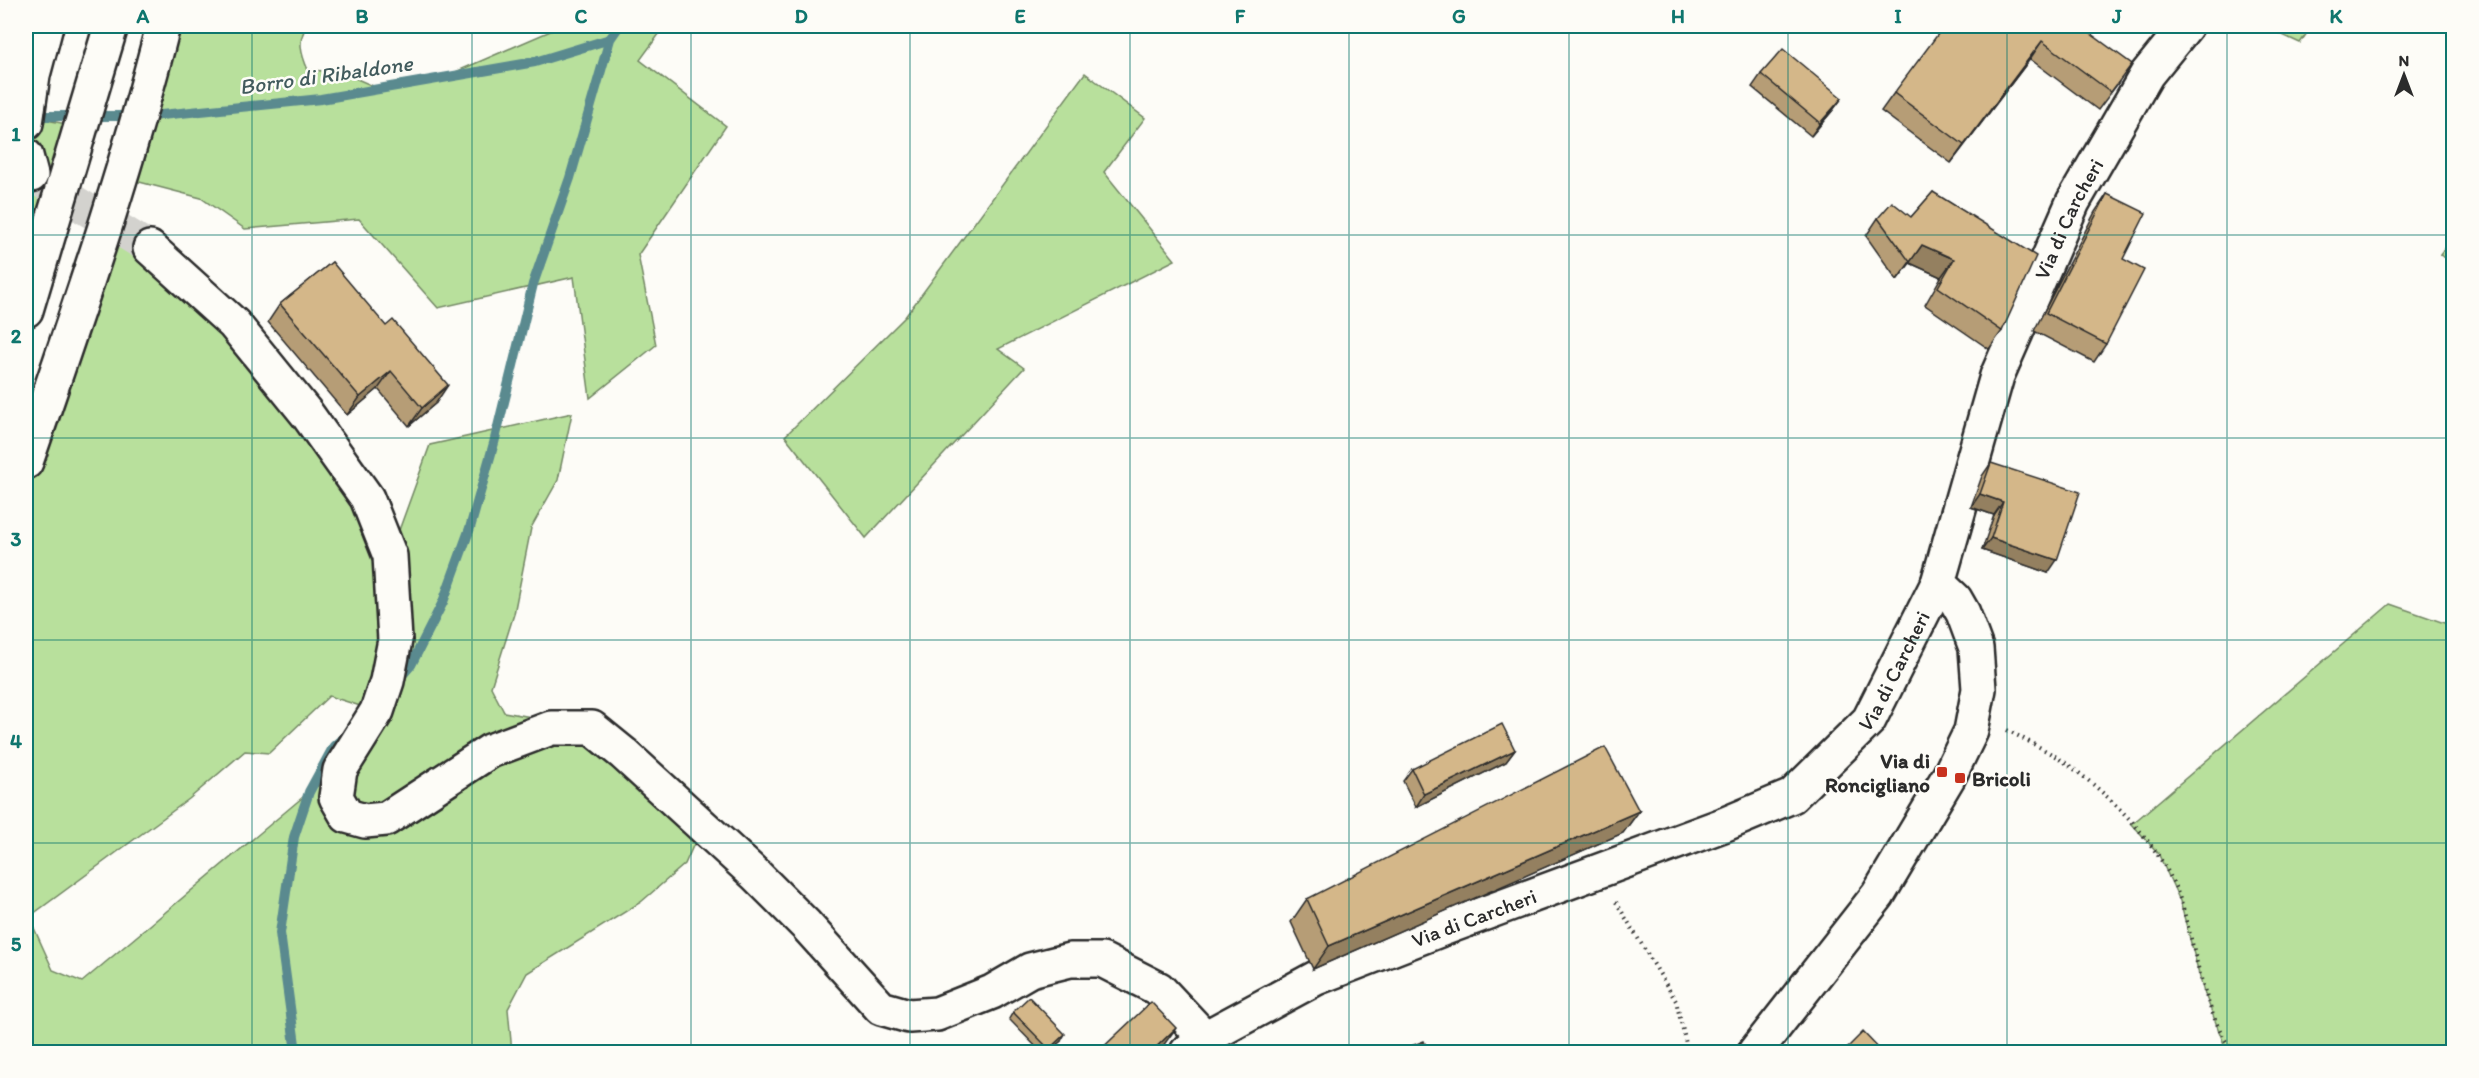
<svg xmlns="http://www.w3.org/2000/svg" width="2479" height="1078" viewBox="0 0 2479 1078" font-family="Itim,sans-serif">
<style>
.green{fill:#b8e09c;stroke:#728664;stroke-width:1.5;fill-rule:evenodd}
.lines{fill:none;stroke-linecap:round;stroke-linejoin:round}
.stream{stroke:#5a8a8f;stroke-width:10}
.street-tunnel{stroke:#d3d2ce;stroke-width:33;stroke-dasharray:33 16;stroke-linecap:butt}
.street-casing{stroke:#2b2b2b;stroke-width:38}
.secondary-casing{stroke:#2b2b2b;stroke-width:38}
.highway-casing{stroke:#2b2b2b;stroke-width:38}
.path{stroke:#2b2b2b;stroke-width:4;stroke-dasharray:1.5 4.5;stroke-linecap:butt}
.street{stroke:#fdfcf7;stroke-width:33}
.secondary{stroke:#fdfcf7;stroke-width:33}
.highway{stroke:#fdfcf7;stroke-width:33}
.wall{fill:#b69d76;stroke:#2b2b2b;stroke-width:1.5}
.shaded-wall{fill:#948060;stroke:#2b2b2b;stroke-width:1.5}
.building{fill:#d4b789;stroke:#2b2b2b;stroke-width:1.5}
.grid{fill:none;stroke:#0f766e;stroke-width:1.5;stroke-opacity:0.55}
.poi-dot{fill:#c8321e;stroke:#fdfcf7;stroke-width:2}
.labels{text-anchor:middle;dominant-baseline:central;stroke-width:5;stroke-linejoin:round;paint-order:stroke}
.street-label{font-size:21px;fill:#2b2b2b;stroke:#fdfcf7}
.poi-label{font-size:21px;font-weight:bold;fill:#2b2b2b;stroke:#fdfcf7;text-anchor:end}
.water-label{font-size:22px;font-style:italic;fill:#425b5d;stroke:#fdfcf7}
.neatline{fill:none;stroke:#0f766e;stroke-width:2}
.grid-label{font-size:20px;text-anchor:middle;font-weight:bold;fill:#0f766e}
</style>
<rect width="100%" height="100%" fill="#fdfcf7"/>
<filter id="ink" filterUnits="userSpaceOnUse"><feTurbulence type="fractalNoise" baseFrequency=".0167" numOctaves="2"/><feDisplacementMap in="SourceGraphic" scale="12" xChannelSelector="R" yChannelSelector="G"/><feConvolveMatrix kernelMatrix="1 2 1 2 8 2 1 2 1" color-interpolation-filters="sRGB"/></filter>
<g filter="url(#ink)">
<path class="green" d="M163 26H307C297 40 301 54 308 70L341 72 380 89 437 80 562 26H665L640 60 726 126 638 255 656 345 590 398 574 277 438 308 359 219 245 229 201 198 120 177Z
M2263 26H2312L2300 43Z
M1085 73 1145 118 1104 172 1175 260 998 349 1024 368 866 538 785 436 905 317Z
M26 116 82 127 26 310Z
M107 221 150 248 234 324 390 555 430 445 572 413 558 480 531 528 514 614 491 687 504 712 592 728 702 826 685 864 641 902 527 973 508 1009 512 1052H26V462ZM329 696 376 711 340 770 309 792 82 982 53 970 29 917 189 799 245 751 269 753Z
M2453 238V262L2440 255Z
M2390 604 2453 626V1052H2227L2203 989 2180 901 2158 853 2132 824Z"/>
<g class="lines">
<path class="stream" d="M30 116H151L321 99 535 62 610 39
M397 681 411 665 443 602 470 528 494 443 533 284 570 178 610 39 619 26
M296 1052 280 933 294 837 309 792 334 746 348 734"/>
<path class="street-tunnel" d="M31 175 150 248"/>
<g class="street-casing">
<path id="street" d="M26 123 33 75 46 26
M26 156 31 175
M150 248 234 324 307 414 367 498 390 556 395 640 387 681 377 711 340 770 336 797 347 816 365 821 386 819 490 751 551 728H592L624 754 756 875 806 925 881 1008 909 1016 937 1014 992 992 1030 970 1070 960H1102L1159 989 1205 1038
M1755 1052 1878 895 1949 776 1971 731 1979 689 1976 648 1963 613 1955 599 1938 583"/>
</g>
<g class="secondary-casing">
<g id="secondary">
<path id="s1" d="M1187 1052 1205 1038 1316 978 1442 929 1723 825 1792 796 1869 720 1938 583 1997 376 2073 202 2147 74 2186 26"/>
</g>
</g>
<g class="highway-casing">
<path id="highway" d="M26 310 111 26
M26 462C75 318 126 174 163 26"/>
</g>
<path class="path" d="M2007 730C2027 741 2051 752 2070 766 2116 801 2163 847 2181 902 2197 953 2202 1008 2233 1052
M1616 902 1676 1001 1688 1052"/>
<use href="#street" class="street"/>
<use href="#secondary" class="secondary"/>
<use href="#highway" class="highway"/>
</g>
<path class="wall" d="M2080 26 2119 82 2098 110 2030 59 1951 163 1881 111 1894 93Z
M1761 74 1842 98 1833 110 1811 136 1752 87Z
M1933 192 2002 331 1989 349 1925 305 1941 277 1910 263 1897 280 1866 236 1878 218 1911 217Z
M2107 194 2123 259 2106 344 2094 362 2034 331 2095 212Z
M332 262 436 403 409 426 378 389 347 415 268 322 280 304Z
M1991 463 2048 573 1982 550 1994 515 1971 507 1982 476Z
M1515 750 1506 762 1416 807 1403 781 1412 769Z
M1639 811 1623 833 1313 969 1291 922 1307 899Z
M1013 1012 1061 1041 1051 1049 1054 1053H1042L1009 1019Z"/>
<path class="shaded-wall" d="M2042 41 2030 59 1951 163 1964 145Z
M1842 98 1833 110 1811 136 1820 123Z
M1922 245 1954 259 1941 277 1910 263 1897 280Z
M391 371 378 389 347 415 360 397Z
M448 385 436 403 409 426 422 408Z
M1980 494 2003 502 1994 515 1971 507Z
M1991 538 2057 560 2048 573 1982 550Z
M1515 750 1506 762 1416 807 1424 794Z
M1639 811 1623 833 1313 969 1329 946Z
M1176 1028 1163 1046 1156 1053H1150Z
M1065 1034 1061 1041 1048 1053 1049 1049Z"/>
<path class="building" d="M1944 26H2080L2132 64 2111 92 2042 41 1964 145 1894 93Z
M1783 49 1842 98 1820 123 1761 74Z
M1933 192 2036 256 2002 331 1938 287 1954 259 1922 245 1910 262 1878 218 1892 202 1911 217Z
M2107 194 2146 213 2123 259 2144 270 2106 344 2046 313Z
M332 262 386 326 393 320 448 385 422 408 391 371 360 397 280 304Z
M1991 463 2080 492 2057 560 1991 538 2003 502 1980 494Z
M1502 724 1515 750 1424 794 1412 769Z
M1605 747 1639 811 1329 946 1307 899Z
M1029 997 1065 1034 1050 1048 1049 1047 1048 1048 1013 1012Z
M1151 1002 1176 1028 1150 1053H1097Z
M1863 1032 1883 1053H1842Z
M1424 1041 1429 1053H1393Z
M1049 1047 1054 1053H1043Z"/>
</g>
<path class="grid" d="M252 26V1052M472 26V1052M691 26V1052M910 26V1052M1130 26V1052M1349 26V1052M1569 26V1052M1788 26V1052M2007 26V1052M2227 26V1052M26 235H2454M26 438H2454M26 640H2454M26 843H2454"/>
<g class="poi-dot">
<rect x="1936" y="766" width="12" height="12" rx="3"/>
<rect x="1954" y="772" width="12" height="12" rx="3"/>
</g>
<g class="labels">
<g class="street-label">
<text stroke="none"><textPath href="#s1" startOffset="1308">Via di Carcheri</textPath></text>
<text stroke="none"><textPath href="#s1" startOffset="822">Via di Carcheri</textPath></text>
<text stroke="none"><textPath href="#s1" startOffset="318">Via di Carcheri</textPath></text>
</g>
<g class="poi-label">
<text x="1930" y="760">Via di<tspan x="1930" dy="24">Roncigliano</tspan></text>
<text x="1972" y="778" text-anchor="start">Bricoli</text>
</g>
<g class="water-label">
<text transform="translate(326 75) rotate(-8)">Borro di Ribaldone</text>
</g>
</g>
<rect width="2479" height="1078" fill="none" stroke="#fdfcf7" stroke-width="66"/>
<g transform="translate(2404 75)" stroke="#fdfcf7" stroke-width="4.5" paint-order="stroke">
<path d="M0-4.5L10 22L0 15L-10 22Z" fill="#2b2b2b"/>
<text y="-9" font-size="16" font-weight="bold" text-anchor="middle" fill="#2b2b2b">N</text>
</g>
<rect x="33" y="33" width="2413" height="1012" class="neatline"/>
<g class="grid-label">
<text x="143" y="23">A</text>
<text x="362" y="23">B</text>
<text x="581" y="23">C</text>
<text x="801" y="23">D</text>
<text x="1020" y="23">E</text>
<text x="1240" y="23">F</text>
<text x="1459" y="23">G</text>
<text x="1678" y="23">H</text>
<text x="1898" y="23">I</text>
<text x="2117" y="23">J</text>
<text x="2336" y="23">K</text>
<text x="16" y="141">1</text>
<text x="16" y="343">2</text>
<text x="16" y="546">3</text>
<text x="16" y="748">4</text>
<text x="16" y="951">5</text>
</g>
</svg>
